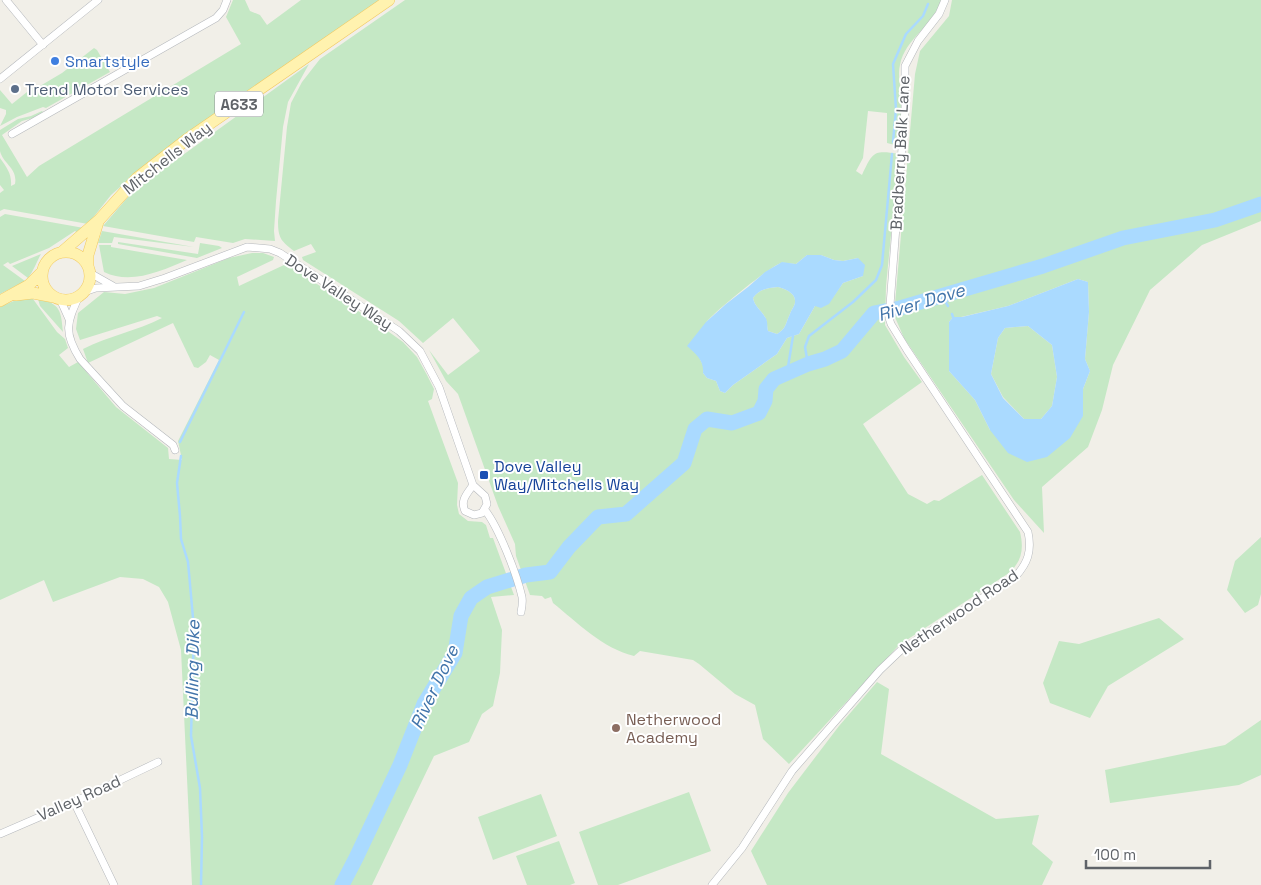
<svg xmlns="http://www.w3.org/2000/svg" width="1261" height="885" viewBox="0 0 1261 885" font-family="'Space Grotesk',sans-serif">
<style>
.green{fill:#c5e8c5;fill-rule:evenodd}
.water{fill:#aadaff;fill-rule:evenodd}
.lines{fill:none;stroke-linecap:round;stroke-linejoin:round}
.stream{stroke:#aadaff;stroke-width:2.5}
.river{stroke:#aadaff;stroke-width:15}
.street-casing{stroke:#b5b8bc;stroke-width:8}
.primary-casing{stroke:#f2c960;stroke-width:12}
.street{stroke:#fff;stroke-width:7}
.primary{stroke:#fff2af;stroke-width:11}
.shop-dot{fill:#3f7fe0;stroke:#fff;stroke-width:2}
.service-dot{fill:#5c6f8a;stroke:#fff;stroke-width:2}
.transit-dot{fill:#1a4fb4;stroke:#fff;stroke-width:2}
.education-dot{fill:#8d6e63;stroke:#fff;stroke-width:2}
.labels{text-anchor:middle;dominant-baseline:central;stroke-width:4;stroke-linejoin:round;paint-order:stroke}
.shield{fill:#fff;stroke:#8f9295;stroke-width:1}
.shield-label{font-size:15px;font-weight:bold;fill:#5f6368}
.shop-label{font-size:16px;fill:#366cbe;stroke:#fff;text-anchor:start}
.service-label{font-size:16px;fill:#4e5e75;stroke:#fff;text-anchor:start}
.street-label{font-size:16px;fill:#5f6368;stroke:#fff}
.transit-label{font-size:16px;fill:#164399;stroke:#fff;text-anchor:start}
.education-label{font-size:16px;fill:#785e54;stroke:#fff;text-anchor:start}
.water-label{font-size:18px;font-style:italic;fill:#4174aa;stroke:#fff}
</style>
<rect width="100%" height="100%" fill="#f1efe8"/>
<path class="green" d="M233 0H245L250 11 260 15 267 25 301 0H380L136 173 111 195 88 224 4 209 0 211V193L4 190 0 185V158C7 168 12 174 11 186L15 184C18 168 3 164 0 151 0 145 0 136 0 130L18 119 31 116 42 111 43 112 33 118 22 121 2 135 27 177 39 166 241 44 226 17Z
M405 0H941C934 26 905 38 900 65 897 76 902 92 902 104 902 118 900 132 899 146L887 143V113L868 111 863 158 856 171 862 175C873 152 873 150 899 154L886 286 885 325 904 357 922 382 863 424 908 494 927 504 934 500 939 501 982 475 1020 532C1024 549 1022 561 1009 573L899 645 789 764 763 739 755 705 735 694 699 664 693 660 640 651 634 656C602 648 578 623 553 603L551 597 545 599 542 596 530 595 516 556 515 544 498 506 458 394 446 381 429 350 448 375 480 351 453 318 423 343 399 321 303 260 302 257 316 252 311 244 294 251C281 241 278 238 278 221L287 127 291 103 302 82 320 59ZM807 255H821L834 260 843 261 858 258 863 276 843 283 828 304 815 306 799 334 787 338 777 354 733 385 725 393 720 391 716 381 707 378 703 373V365L699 357C701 347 702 332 706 323 710 315 772 265 781 263 785 262 792 264 796 264Z
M952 0H1261V221L1202 245 1150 290 1113 365 1102 410 1088 447 1042 487 1044 533 1014 500 904 338 894 315 915 74 920 51 949 16ZM1078 279 1088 282 1089 312 1085 359 1090 371 1083 389V416L990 430 975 400 949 371V322L953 317H961L1008 306Z
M94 48 97 50 110 72 46 108 43 107 17 117 0 126 6 114V110L0 108V90L12 104 32 88 40 86 62 73Z
M309 64 288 102 283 127 276 201 274 231 275 241 245 239 233 243 196 237 194 242 103 226 128 197 151 178Z
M5 214 84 228 79 234 75 231 49 248 10 264 8 262 3 265 25 281 0 294V217Z
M102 231 194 247 114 237 112 243H98Z
M118 242 198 254 200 243 219 246 222 248 197 258 118 244Z
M99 245H111V247L187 260C161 271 131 285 104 272Z
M252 253H263L274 257 273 260 237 277 239 286 284 265H288L375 322 403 342 417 357 427 375 434 389 432 399 428 401 458 483 457 505 459 514 468 521 482 522 486 525 490 538H493L514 595 491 597 502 630 500 673 493 706 482 714 469 742 434 756 372 885H192L181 650 168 602 159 587 143 579 120 577 53 602 44 580 0 600V307C9 303 23 296 33 299L57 332 65 339 68 348 59 355 69 367 78 362 116 407 168 448 169 459 182 460 178 441 219 360 210 355 206 362 198 368 194 367 173 323 88 363 83 349C108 336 137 331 162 318L157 316 80 340 76 329 78 313 104 292 125 294 154 288 229 258Z
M41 254C36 263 34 270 28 278L12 266Z
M778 287C785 289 796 293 795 302 795 306 791 310 790 314 785 324 787 328 777 334L768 331C767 327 767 320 765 317 761 310 755 307 753 298 759 289 768 288 778 287Z
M38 299C61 303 61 312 63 332L40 306Z
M1028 326 1052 345 1057 377 1052 406 1041 419H1024L1003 397 991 374 998 338 1005 328Z
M1261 537V594L1258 605 1245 613 1227 590 1235 561Z
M1159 618 1184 639 1108 686 1090 718 1050 703 1043 683 1059 641 1079 644Z
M877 682 889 689 881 754 996 819 1039 815 1032 844 1053 862 1042 885H767L751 851 788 793 839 726Z
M1261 720V775L1239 785 1110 803 1105 770 1225 745Z
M689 792 711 851 618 885H598L579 832Z
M541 794 557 836 493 860 478 817Z
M559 841 575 883 570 885H527L516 856Z"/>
<path class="water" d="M807 255H821L834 260 843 261 858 258 865 265 863 276 843 283 829 304 821 308 815 306 799 334 787 338 777 354 733 385 725 393 720 391 716 381 707 378 703 373C704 360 696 354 687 346L706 322 726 304 748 287 765 272 782 262 796 264ZM778 287C785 289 796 293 795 302 795 306 791 310 790 314 785 324 787 328 777 334L768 331C767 327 768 320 765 317 761 310 755 307 753 298 759 289 768 288 778 287Z
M1078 279 1088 282 1089 312 1085 359 1090 371 1083 389V416L1070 438 1047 457 1027 462 1008 453 990 430 975 400 949 371V322L953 317H962L1008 306ZM1028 326 1052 345 1057 377 1052 406 1041 419H1024L1003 398 991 374 998 338 1005 328Z"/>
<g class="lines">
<path class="stream" d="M893 142 896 109 893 64 906 34 923 16 928 4
M942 296 948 306
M952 314 953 317
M808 364 805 347 809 336 853 302 876 280 882 265 892 154
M787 373 793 336
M180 442 244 312
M181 456 177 483 180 516 181 539 188 562 194 629 191 736 200 788 202 837 201 885"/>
<path class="river" d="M342 885 356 858 400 765 424 704 455 653 461 616 471 598 487 587 526 575 550 572 569 547 598 517 626 514 684 463 695 429 707 419 732 423 759 413 765 401 766 389 774 379 808 364 825 359 842 351 874 313 900 308 1043 266 1123 238 1215 220 1261 204"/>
<g class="street-casing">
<path id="street" d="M6 0 43 45
M0 79 98 0
M12 134 216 18 223 10 227 0
M90 273 113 286
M84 292 96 288 139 286 165 278 247 247 270 249 280 253 399 331 420 351 439 387 473 485
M79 296C67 323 63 332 80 359L123 406 173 445 175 450
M60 299 69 319
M473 485 485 496 487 504 482 513 474 515 465 511C460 500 467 494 473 485Z
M485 510C499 528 517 575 522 597 523 602 522 607 521 612
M74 802 114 885
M0 834 74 802 158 762
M712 885 742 848 792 771 880 670 901 650 1015 577C1028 563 1032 551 1028 532L907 350 891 324 889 318 905 109V66L918 41 939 14 945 0"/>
</g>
<g class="primary-casing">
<path id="primary" d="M42 276a24 24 0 1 1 48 0a24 24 0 1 1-48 0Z
M62 252 99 220 137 178 186 140 389 0
M88 265V255L98 222
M16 295 33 293 54 297
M0 301 29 285 42 272"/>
</g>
<use href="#street" class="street"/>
<use href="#primary" class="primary"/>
</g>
<circle class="shop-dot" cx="55" cy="61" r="5"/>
<circle class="service-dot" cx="15" cy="89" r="5"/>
<rect class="transit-dot" x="479" y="470" width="10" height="10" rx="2.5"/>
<circle class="education-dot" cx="616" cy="728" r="5"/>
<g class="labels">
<rect class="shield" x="215" y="91.5" width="48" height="25" rx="4"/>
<g class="shield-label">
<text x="239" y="104">A633</text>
</g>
<g class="shop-label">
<text x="65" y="61">Smartstyle</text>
</g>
<g class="service-label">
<text x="25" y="89">Trend Motor Services</text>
</g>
<g class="street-label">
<text transform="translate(900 153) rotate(-87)">Bradberry Balk Lane</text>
<text transform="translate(167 158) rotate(-38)">Mitchells Way</text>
<text transform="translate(339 292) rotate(33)">Dove Valley Way</text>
<text transform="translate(959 612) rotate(-34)">Netherwood Road</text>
<text transform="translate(79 798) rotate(-24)">Valley Road</text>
</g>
<g class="transit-label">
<text x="494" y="466">Dove Valley<tspan x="494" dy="18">Way/Mitchells Way</tspan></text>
</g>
<g class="education-label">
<text x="626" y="719">Netherwood<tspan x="626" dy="18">Academy</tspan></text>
</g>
<g class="water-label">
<text transform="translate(921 302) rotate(-17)">River Dove</text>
<text transform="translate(192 670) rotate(-89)">Bulling Dike</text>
<text transform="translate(434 687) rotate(-65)">River Dove</text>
</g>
</g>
<path d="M1086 860v8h124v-8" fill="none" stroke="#5f6368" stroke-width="2.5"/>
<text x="1094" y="860" font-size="15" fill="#5f6368" stroke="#ffffff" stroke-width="4" paint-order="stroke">100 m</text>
</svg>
